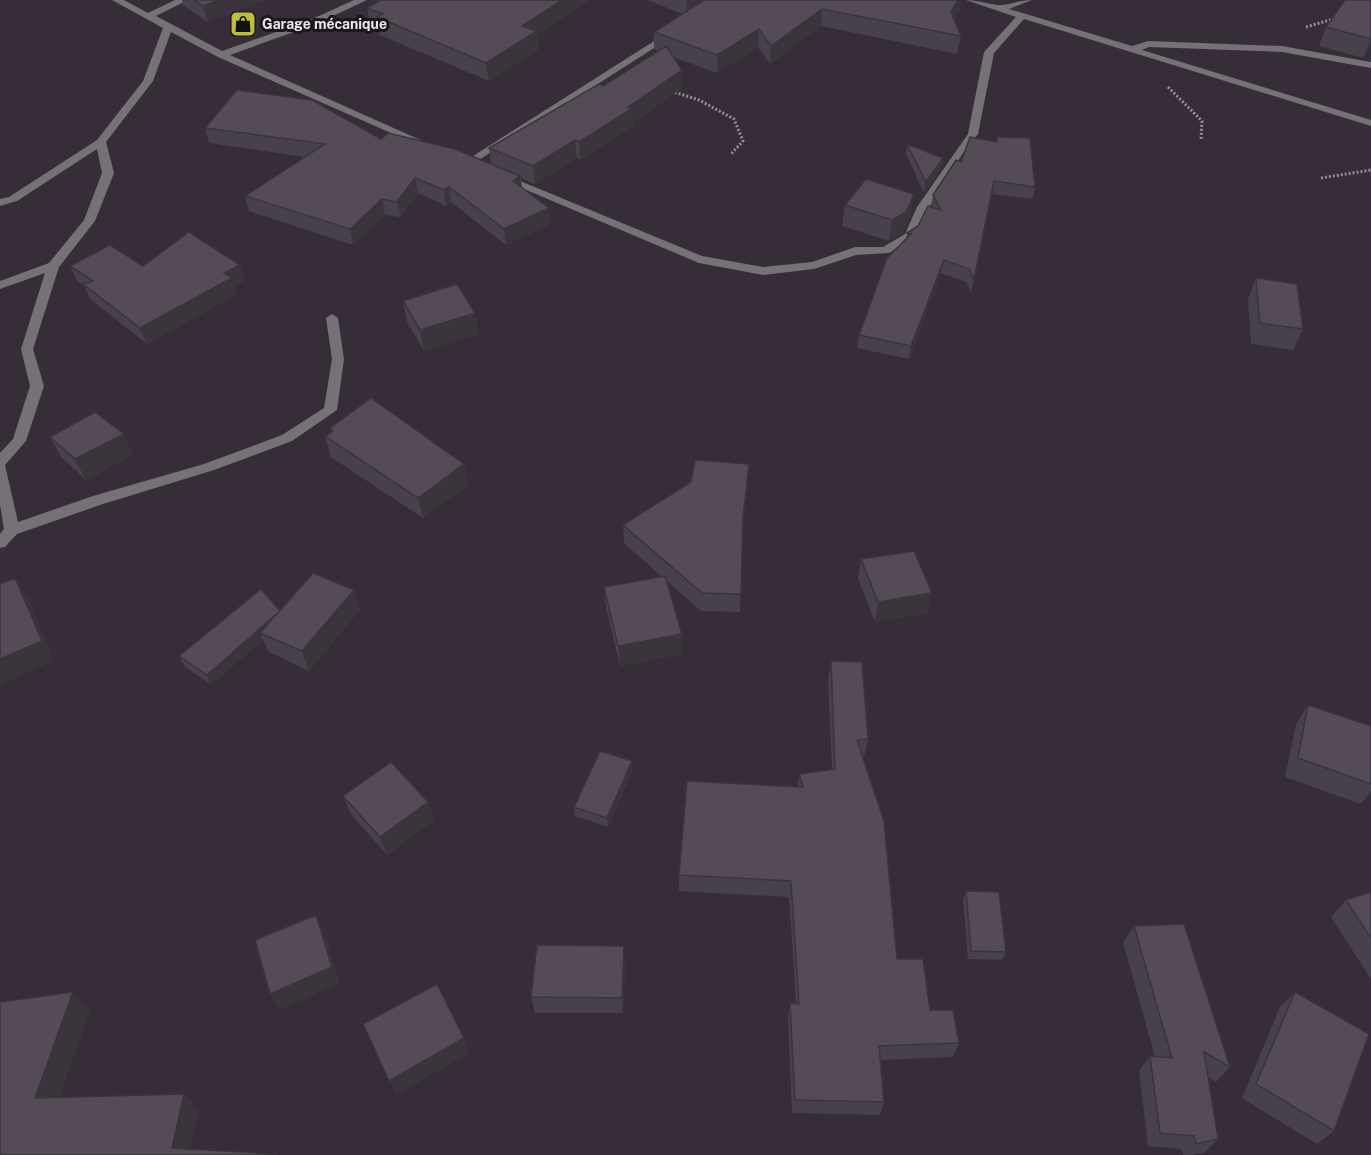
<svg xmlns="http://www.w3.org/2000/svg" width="1371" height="1155" viewBox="0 0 1371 1155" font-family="'Public Sans',sans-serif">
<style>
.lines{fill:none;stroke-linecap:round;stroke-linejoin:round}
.path{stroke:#948d96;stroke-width:3;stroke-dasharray:2 2;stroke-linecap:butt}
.minor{fill:#757177;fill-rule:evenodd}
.wall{fill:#48404b}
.shaded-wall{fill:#3b343d}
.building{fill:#544b57;stroke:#3b343d;stroke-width:1.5}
.labels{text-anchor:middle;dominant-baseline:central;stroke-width:6;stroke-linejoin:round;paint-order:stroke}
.far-poi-label{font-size:14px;font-weight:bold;fill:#ebe5ed;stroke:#1b171c;text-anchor:start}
</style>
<rect width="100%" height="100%" fill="#362d38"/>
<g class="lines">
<path class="path" d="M1306 27 1333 19
M1168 87 1202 121 1201 139
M671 91 699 100 734 119 743 141 731 154
M1321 178 1371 170"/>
<path class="minor" d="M112 0H124L148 13 175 0H188L156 16 222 51 310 20 354 0H367L316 24 230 55 434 146 429 149 425 148 218 57 171 32 153 81 106 142 114 173 95 221 59 267 33 349 44 386 26 441 5 465 18 522 93 496 204 464 282 435 324 408 332 359 326 318 332 314 338 318 344 359 337 410 292 441 214 470 103 504 17 534 5 547 0 548V534L4 529 0 505V453L13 439 30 386 21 349 45 273 0 289V281L49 263 84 220 102 173 97 149 17 201 0 206V199L9 197 97 140 143 81 163 28Z
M966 0C977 0 995 6 1002 5 1012 4 1020 0 1032 0L1009 9 1132 46 1148 41 1282 46 1371 62V68L1282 52 1149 47 1142 50 1371 120V126L1024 19 994 53 978 134 963 153 929 207 914 238 889 253 856 255 814 269 763 275 699 263 498 178 500 176H508L702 256 763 267 812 262 855 247H883L905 234 917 207 968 134 984 52 1016 17Z
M670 31 673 32V36L471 165 467 166 462 163Z"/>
</g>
<path class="wall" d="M182 0H265L208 22 183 5Z
M648 0H958L960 10 954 19 961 36 957 54 821 26 770 64 758 47 717 73 673 57 682 70V88L634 122V126L580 160 577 158 535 184 521 178 522 188 549 208 550 224 506 245 451 202 446 206 418 193 401 217 385 215 353 245 249 211 245 196 305 157 209 143 205 128 381 139 491 164 489 148 603 86 658 51 654 49V32L682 14Z
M1371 0V45L1363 58 1319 46 1326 27Z
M367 8 538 34 539 49 489 81 380 35 379 29 370 26Z
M997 137 1035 187 1032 199 991 194 971 292 966 282 941 273 909 359 857 348 859 335 906 240 907 233 918 226 931 207 933 195 996 142Z
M907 144 943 158 942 168 924 193 906 154Z
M845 205 911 214 903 232 889 241 842 226Z
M70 266H143L245 280 234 286 237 294 147 344 90 299 84 286 77 281Z
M1256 278 1303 329 1293 350 1251 344 1248 299Z
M403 301 479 334 424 351 407 322Z
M330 428 468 485 423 518 331 457 325 436 331 432Z
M50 437 133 455 86 480 61 457Z
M748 482 742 531 740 612 701 611 667 581 682 634V654L620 666 606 607 604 587 662 577 624 543 623 525Z
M861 559 928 613 875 622 858 579Z
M360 610 309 671 269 652 263 640 211 685 184 666 179 656 280 611Z
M831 661 868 739 864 757H863L897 959 930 1010 959 1043 953 1057 881 1060 884 1102 880 1115 792 1113 788 1018 790 1003H796L789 897 679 891V875L798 787 799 774 832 769 828 680Z
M1308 705 1371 726V791L1361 804 1285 777 1296 724Z
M633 770 608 827 575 816 574 807Z
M343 796 428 802 434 820 387 855 351 814Z
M966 891 1006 952 1002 960 968 959 963 900Z
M1371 892V979L1331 917 1346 900Z
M1134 926 1230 1067 1216 1082 1208 1077 1218 1139 1205 1152 1193 1155H1183L1181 1149 1148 1146 1139 1071 1150 1056 1155 1057 1123 942Z
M625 962 623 1013H535L531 997Z
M1295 992 1334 1131 1317 1144 1242 1098 1280 1007Z"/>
<path class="shaded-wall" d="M219 0H265L208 22 203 6Z
M562 0H591L538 34 539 49 489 81 486 63 522 26Z
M687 0H712L687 16Z
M958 0H961L960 10 948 29 951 12Z
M822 9 821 26 770 64 771 46Z
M759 29 758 47 717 73V55Z
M1371 38V45L1363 58Z
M682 70V88L634 122V126L580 160 579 142Z
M575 140 577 158 535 184 533 166Z
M943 158 942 168 924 193 926 182Z
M520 176 522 192 513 181Z
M415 178 418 193 401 217 397 202Z
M449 187 451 202 446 206 444 190Z
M914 194 911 214 903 232 889 241 892 220Z
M382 199 385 215 353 245 350 229Z
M549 208 550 224 506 245 504 229Z
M944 260 941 273 909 359 911 346Z
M240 265 245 280 234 286 237 294 147 344 140 328 224 273Z
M475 313 479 334 424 351 420 330Z
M124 434 133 455 86 480 75 459Z
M464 464 468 485 423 518 418 498Z
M749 464 748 482 742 536 743 518Z
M15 578 28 598 54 661 0 685V659Z
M354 590 360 610 309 671 302 651Z
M932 593 928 613 875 622 878 602Z
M280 611 260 633 263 640 211 685 207 675Z
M682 634V654L620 666 618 646Z
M632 761 633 770 608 827 607 818Z
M428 802 434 820 387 855 380 837Z
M316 915 324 932 340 983 280 1010 270 994Z
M624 946 625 962 623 1013 622 998Z
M73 992 90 1010 54 1114 35 1098Z
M464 1038 470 1053 396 1095 389 1081Z
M184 1094 199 1110 189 1155 172 1148Z"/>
<path class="building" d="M194 0H219L203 6Z
M381 0H562L522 26 537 31 486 63 377 17 383 14 367 8Z
M704 0H958L951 12 961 36 822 9 771 46 759 29 717 55 654 32Z
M1345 0H1371V39L1326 27Z
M666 46 682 70 628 107 633 108 579 142 575 140 533 166 489 148 599 84 603 86Z
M237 90 312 100 381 139 388 133 455 149 520 176 513 181 549 208 504 229 449 187 444 190 415 178 397 202 382 199 350 229 245 196 325 144 205 128Z
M970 137 997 142V137L1030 138 1035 187 994 181 974 279 969 269 944 260 911 346 859 335 887 258 911 234 907 233 918 226 928 206 941 210 933 195 956 160 961 162 969 140Z
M907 144 943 158 926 182Z
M866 179 914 194 906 212 892 220 845 205Z
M189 232 240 265 224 273 232 278 140 328 83 284 93 281 70 266 110 245 143 266Z
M1256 278 1297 284 1303 329 1260 323Z
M457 284 475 313 420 330 403 301Z
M371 398 464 464 418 498 325 436 333 431 330 428Z
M95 412 124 434 75 459 50 437Z
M695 460 749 464 743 518 741 594 702 593 623 525 691 482Z
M914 551 932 593 878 602 861 559Z
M313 573 354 590 302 651 260 633Z
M665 576 682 634 618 646 604 587Z
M15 578 42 641 0 659V584Z
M261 589 280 611 207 675 179 656Z
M831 661 862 662 868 739 857 740 884 821 897 959H923L930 1010H953L959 1043 879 1046 884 1102 795 1100 790 1003 799 1004 791 881 679 875 687 781 803 787 799 774 835 769Z
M1308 705 1371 726V784L1298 758Z
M600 751 632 761 607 818 574 807Z
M391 762 428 802 380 837 343 796Z
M966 891 999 892 1006 952 971 951Z
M1371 892V938L1346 900Z
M316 915 332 967 270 994 255 940Z
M1184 924 1230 1067 1204 1052 1218 1139 1196 1144 1194 1136 1160 1133 1150 1056 1172 1058 1134 926Z
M537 945 624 946 622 998 531 997Z
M437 984 464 1038 389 1081 363 1024Z
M73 992 35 1098 184 1094 172 1148 277 1154V1155H0V1002Z
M1295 992 1369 1034 1334 1131 1256 1084Z"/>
<defs>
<g id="shop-square" transform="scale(1.35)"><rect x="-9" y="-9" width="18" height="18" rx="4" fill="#c1bd40" stroke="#1b171c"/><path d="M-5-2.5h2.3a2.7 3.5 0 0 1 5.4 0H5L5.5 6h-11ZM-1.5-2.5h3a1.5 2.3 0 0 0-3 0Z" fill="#111"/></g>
</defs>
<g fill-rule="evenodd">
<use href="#shop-square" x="243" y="24"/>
</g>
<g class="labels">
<g class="far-poi-label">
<text x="262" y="24">Garage mécanique</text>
</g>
</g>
</svg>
